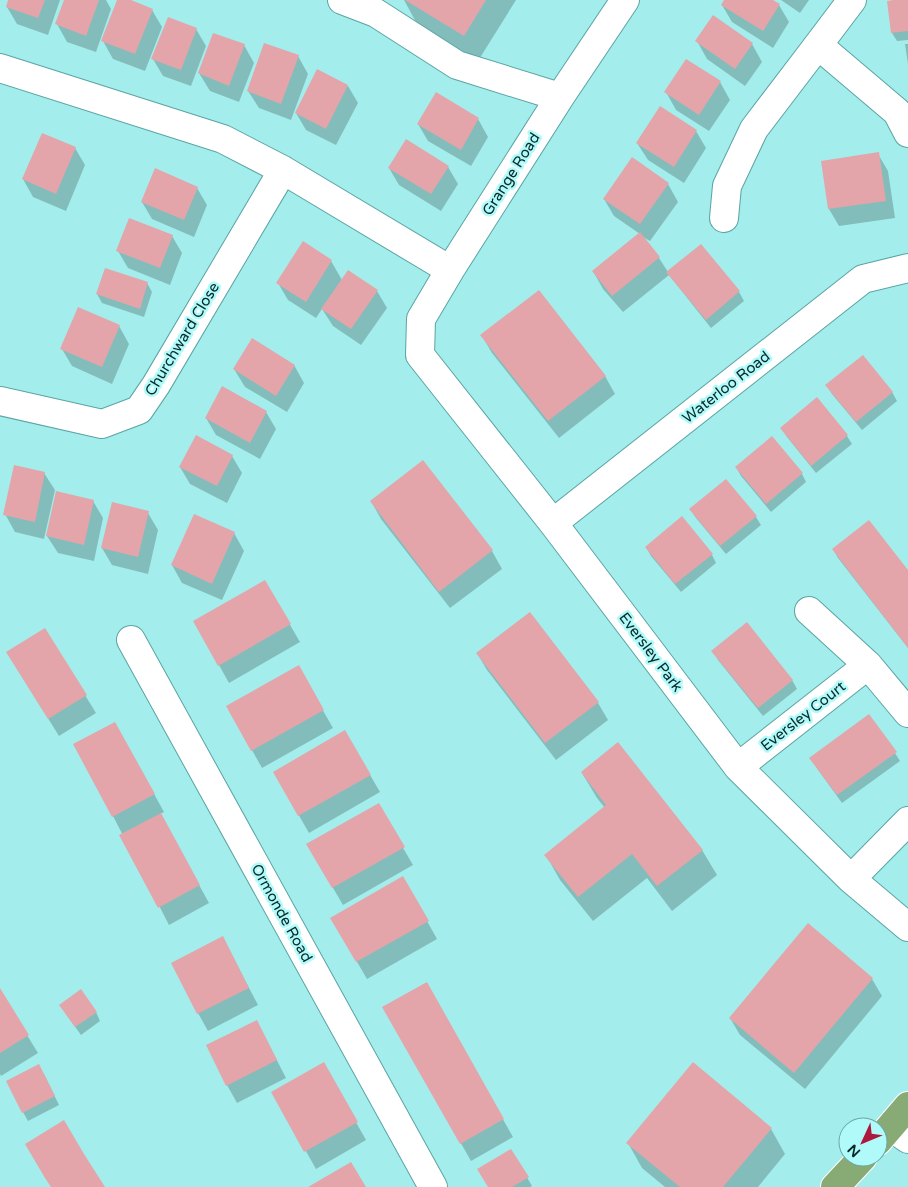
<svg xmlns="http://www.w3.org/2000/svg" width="908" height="1187" viewBox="0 0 908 1187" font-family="'Varela Round',sans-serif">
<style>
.shadow{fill:#0003}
.building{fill:#e3a5a9}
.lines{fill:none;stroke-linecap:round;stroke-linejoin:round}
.minor-casing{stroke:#5ba4a3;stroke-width:30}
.trunk-casing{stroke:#fff;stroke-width:30}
.minor{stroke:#fff;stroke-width:28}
.trunk{stroke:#88aa74;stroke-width:28}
.labels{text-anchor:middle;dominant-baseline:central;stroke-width:5;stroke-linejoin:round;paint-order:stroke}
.street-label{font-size:15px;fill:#092929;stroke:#b0fbfa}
</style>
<rect width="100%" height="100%" fill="#a3edec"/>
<path class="shadow" d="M10 0H60L48 35 17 24 7 7Z
M65 0H106L111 9 96 52 67 42 57 24Z
M118 0H127L152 10 162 27 145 71 113 59 103 41Z
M404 0H516L478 61 416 22Z
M725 0H771L779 5 789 22 773 48 732 22 722 5Z
M781 0H809L800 13Z
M908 0V40L897 41 892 33 889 2Z
M713 17 752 44 762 62 745 86 707 59 697 41Z
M196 29 206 46 191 86 163 76 153 59Z
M905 44H908V64Z
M244 45 254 63 239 102 210 91 199 73Z
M298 56 308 74 291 120 259 108 248 91Z
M720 82 730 100 709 131 676 110 666 92Z
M348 86 358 103 336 145 306 130 296 113Z
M437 94 478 119 488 137 471 166 428 141 418 124Z
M696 131 706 148 684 183 648 160 637 143Z
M75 148 85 165 66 211 33 197 23 179Z
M878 154 888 171 895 218 839 226 829 209 822 162Z
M448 167 458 184 441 211 399 185 389 168Z
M668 184 678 202 650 241 643 237 659 258 668 272 701 246 739 292 744 301 711 328 669 275 623 312 603 289 593 271 640 234 614 216 604 199Z
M197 188 207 205 194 237 152 219 142 202Z
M172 236 182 253 170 285 128 268 118 251Z
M303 243 331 261 342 280 377 291 387 308 361 345 333 326 322 309 316 318 288 300 278 283Z
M147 283 152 292 144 317 102 303 97 294Z
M119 326 129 344 112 384 72 366 62 349Z
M482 336 605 376 615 394 559 438 492 353Z
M294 365 304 383 287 412 245 387 234 369Z
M827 386 892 392 897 401 862 430 832 394Z
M266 412 276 429 260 459 216 435 206 418Z
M782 429 847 436 852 444 816 473 787 437Z
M232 456 242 473 227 503 190 484 180 467Z
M423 462 492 551 502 569 450 608 381 519 371 501Z
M736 467 802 474 806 482 771 512 741 476Z
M44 473 55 490 44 539 15 532 5 514Z
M726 481 756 517 761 525 726 554 696 518 691 510Z
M93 501 103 518 94 561 58 553 47 536Z
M148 513 158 530 148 574 112 565 102 548Z
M234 533 244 551 222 600 182 583 172 565Z
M646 547 712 555 716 563 681 592 651 556Z
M833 549 908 573V648L838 558Z
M265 582 300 642 229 683 195 622Z
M529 613 598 703 608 720 556 760 487 670 477 653Z
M45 630 96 713 59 736 18 670Z
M713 651 792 680 797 689 763 716 718 660Z
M298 667 333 728 262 768 228 707Z
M345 732 380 792 309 833 274 772Z
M125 741 164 812 160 814 209 903 169 925 113 816Z
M895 753 900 761 842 803 816 767Z
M582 773 702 850 717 875 672 911 647 878 593 921 560 880 546 855 605 808 597 798Z
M378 805 413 865 343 905 308 845Z
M403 878 437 939 367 979 332 919Z
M223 938 258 1005 208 1031 198 1013Z
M872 979 882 996 805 1089 740 1035 730 1018Z
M426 983 513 1137 471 1161 384 1007Z
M0 991 38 1053 1 1076 0 1074Z
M96 1012 100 1021 81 1035 66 1014Z
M266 1039 286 1078 237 1103 227 1085Z
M323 1064 366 1140 316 1169 273 1093Z
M44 1074 59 1105 28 1121 23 1112Z
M771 1129 785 1154 758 1187H665L642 1168 628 1143Z
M511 1150 532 1186 530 1187H489Z"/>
<path class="building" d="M8 0H45L38 18 6 7Z
M64 0H99L86 36 55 24Z
M117 0H131L153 9 135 54 101 41Z
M405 0H486L464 36Z
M724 0H773L780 4 763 31 721 5Z
M893 0H908V31L891 33 887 1Z
M713 15 753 43 735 69 695 41Z
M168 17 197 28 181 70 151 59Z
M213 33 245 44 229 86 198 73Z
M264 43 299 55 281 104 247 91Z
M686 59 721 81 699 115 664 92Z
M317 69 348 85 326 129 295 113Z
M436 92 479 118 461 150 417 124Z
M660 106 697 130 674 167 636 143Z
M42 133 76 147 56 194 22 179Z
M406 139 449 166 431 194 388 168Z
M879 152 886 201 828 209 821 161Z
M632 157 669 183 640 224 603 199Z
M155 168 198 187 184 220 141 202Z
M129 218 173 235 160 268 116 251Z
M640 232 660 257 612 296 592 271Z
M303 241 332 260 306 302 276 283Z
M701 244 740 291 706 320 666 272Z
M105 268 148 282 140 309 96 294Z
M348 270 378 290 351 329 321 309Z
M539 290 606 376 548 421 480 335Z
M78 307 120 325 102 367 60 349Z
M252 338 295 365 276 396 233 369Z
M863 355 893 392 856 422 825 385Z
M222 386 267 411 250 443 205 418Z
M817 397 848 435 811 466 780 428Z
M196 435 233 455 217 486 179 467Z
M772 436 803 473 766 504 735 467Z
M423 460 493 550 439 592 370 501Z
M14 465 45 472 35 522 3 515Z
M726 479 757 516 720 546 689 509Z
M56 491 94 500 84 545 46 536Z
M112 502 149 511 138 557 101 548Z
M194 514 235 532 212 584 171 565Z
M682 516 713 554 675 584 645 547Z
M869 520 908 570V648L832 549Z
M265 580 291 624 218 666 193 621Z
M530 612 599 702 545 743 476 653Z
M747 622 793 680 758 708 711 651Z
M45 628 87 695 48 719 6 652Z
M299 665 324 710 251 751 226 706Z
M869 714 897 752 837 795 809 758Z
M115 722 155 794 112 817 73 744Z
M345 730 371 775 298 816 273 772Z
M618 742 703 850 657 886 632 854 578 897 544 855 606 805 581 772Z
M379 803 405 847 332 888 306 844Z
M161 813 200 885 158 908 119 835Z
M403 876 429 921 356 962 330 918Z
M808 923 873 978 794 1073 729 1018Z
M223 936 249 988 197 1014 171 963Z
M427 982 504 1119 460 1144 382 1007Z
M0 988 29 1035 0 1053Z
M81 989 97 1012 75 1027 59 1005Z
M257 1020 277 1060 226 1086 206 1045Z
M324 1062 358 1122 304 1152 271 1092Z
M693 1062 772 1128 723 1187H680L626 1143Z
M39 1064 55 1096 22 1113 6 1081Z
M64 1120 84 1154 105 1187H51L45 1178 25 1144Z
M511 1149 529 1177 512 1187H488L477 1169Z
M351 1162 366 1187H308Z"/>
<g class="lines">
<g class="minor-casing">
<path id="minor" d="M342 0 376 13 457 65 560 97
M625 0 560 97 450 270 421 319 420 355 553 523 738 767 851 879 908 927
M852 0 818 45 897 112 908 133
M0 68 223 139 283 170 450 270
M724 218 727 186 754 129 818 45
M0 401 102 424 139 410 156 385 283 170
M553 523 863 279 908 268
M809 611 868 665 908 713
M131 640 433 1187
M738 767 868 665
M851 879 908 821
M891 1127 908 1139"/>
</g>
<g class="trunk-casing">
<path id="trunk" d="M878 1141 908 1106
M835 1187 863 1157"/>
</g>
<use href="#minor" class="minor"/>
<use href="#trunk" class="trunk"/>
</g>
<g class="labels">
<g class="street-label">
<text transform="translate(511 174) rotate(-58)">Grange Road</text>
<text transform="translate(182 339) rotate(-59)">Churchward Close</text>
<text transform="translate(726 387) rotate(-38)">Waterloo Road</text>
<text transform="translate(651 652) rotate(53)">Eversley Park</text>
<text transform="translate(803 716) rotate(-38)">Eversley Court</text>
<text transform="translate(282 913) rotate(61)">Ormonde Road</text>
</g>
</g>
<g transform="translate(863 1142) rotate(226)"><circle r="24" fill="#b0fbfa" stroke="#6da7a6"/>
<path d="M0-4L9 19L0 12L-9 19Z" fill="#ad183d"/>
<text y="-8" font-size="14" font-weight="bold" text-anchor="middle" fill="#092929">N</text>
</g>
</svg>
